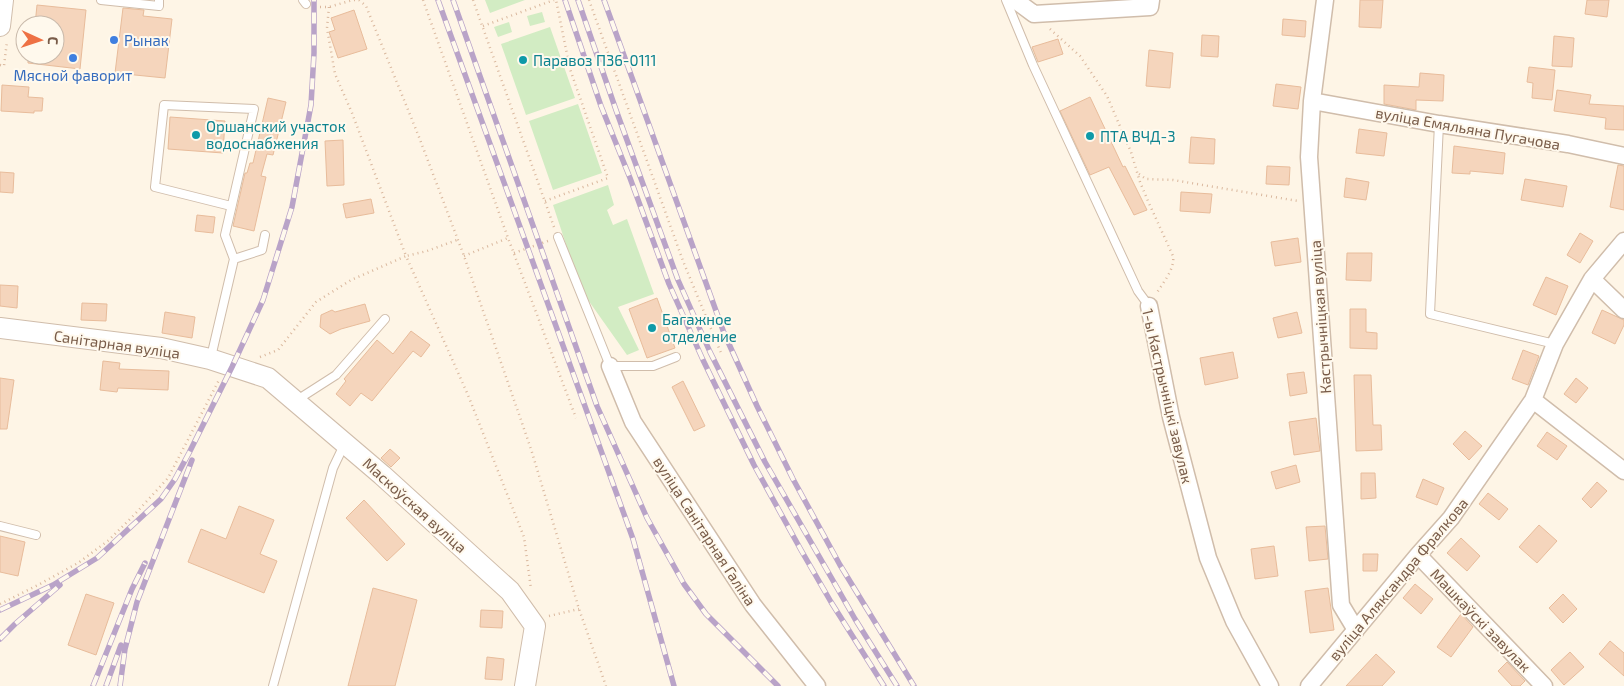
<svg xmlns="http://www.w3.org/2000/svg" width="1624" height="686" viewBox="0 0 1624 686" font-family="'Exo 2',sans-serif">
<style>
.green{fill:#d2ecc3}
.building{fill:#f5d5bc;stroke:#e8bc9b}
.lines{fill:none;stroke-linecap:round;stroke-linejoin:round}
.service-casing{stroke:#d0bdab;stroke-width:10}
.minor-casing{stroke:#d0bdab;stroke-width:19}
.tertiary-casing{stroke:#d0bdab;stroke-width:22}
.path{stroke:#dab89e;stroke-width:2.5;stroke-dasharray:1 4;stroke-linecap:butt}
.service{stroke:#fff;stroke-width:8}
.minor{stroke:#fff;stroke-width:16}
.tertiary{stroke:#fff;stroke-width:20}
.rail-casing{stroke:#b9a3c8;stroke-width:5.5}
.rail{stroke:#fff9ed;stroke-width:4;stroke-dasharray:11;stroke-linecap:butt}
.shop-dot{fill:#3f7fe0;stroke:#fff9ed;stroke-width:2}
.culture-dot{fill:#0f9aa8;stroke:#fff9ed;stroke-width:2}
.labels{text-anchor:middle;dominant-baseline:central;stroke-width:4;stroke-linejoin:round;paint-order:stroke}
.shop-label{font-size:15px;fill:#366cbe;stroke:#fff9ed;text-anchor:start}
.culture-label{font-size:15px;fill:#0d838f;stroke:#fff9ed;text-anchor:start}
.street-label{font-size:15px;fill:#795c49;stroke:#fff9ed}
</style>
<rect width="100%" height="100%" fill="#fef5e6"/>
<path class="green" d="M485 0H525L490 13Z
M542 12 545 22 530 26 527 16Z
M509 22 512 32 498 37 494 27Z
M550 27 575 98 526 115 501 44Z
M578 104 602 173 553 190 529 121Z
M608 185 614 205 607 210 613 225 627 219 654 294 618 307 639 350 627 355 581 290 553 205Z"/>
<path class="building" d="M1360 0H1383L1381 28 1359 27Z
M1587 0H1609L1607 17 1585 14Z
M37 5 86 10 80 69 28 63V55H55V25H35Z
M123 8 144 10 143 16 172 19 165 78 115 73Z
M354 10 367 49 338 58 329 32 335 30 331 18Z
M1283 19 1306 21 1305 37 1282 35Z
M1202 35 1219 36 1218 57 1201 56Z
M1554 36 1574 38 1572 67 1552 66Z
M1058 39 1063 54 1038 62 1032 47Z
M1149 50 1173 53 1170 88 1146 86Z
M1529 67 1555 70 1552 100 1532 98 1533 83 1527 82Z
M1420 73 1444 75 1443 101 1416 100V110L1384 104V85L1419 87Z
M1276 84 1301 87 1298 109 1273 106Z
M2 85 29 87 28 97 43 98 42 111H34V113L1 111Z
M1557 90 1591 95 1589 104 1624 106V130L1605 129 1606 118 1554 111Z
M1090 97 1123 167 1125 166 1147 210 1134 215 1109 167 1090 175 1060 111Z
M268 98 286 102 273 155 267 154 261 176 266 177 254 231 233 226 245 173H247L250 163H253Z
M170 117 225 121 223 153 168 149Z
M1359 129 1387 133 1384 156 1356 153Z
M1191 137 1215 139 1214 164 1189 163Z
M343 140 344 185 327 186 325 141Z
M1454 146 1505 153 1503 174 1470 171V174L1452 173Z
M1618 165 1624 166V210L1610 207Z
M1267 166 1290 167 1289 185 1266 184Z
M0 172 14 173 13 193 0 192Z
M1346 178 1369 182 1366 200 1344 197Z
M1525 179 1567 186 1563 207 1521 200Z
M1181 192 1212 194 1210 213 1180 211Z
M371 199 374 213 346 218 343 204Z
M197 215 215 217 213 233 195 231Z
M1580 233 1593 241 1580 263 1567 255Z
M1298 238 1301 262 1275 266 1271 242Z
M1347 253H1372L1371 281 1346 280Z
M1546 277 1568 286 1556 315 1533 305Z
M0 285 18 286 17 308 0 306Z
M657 298 675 348 647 358 629 309Z
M82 303 107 304 106 321 81 320Z
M365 304 370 321 341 329 330 334 320 327 321 315 332 310 335 312Z
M1350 309H1366V332L1377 333V349L1350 348Z
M1602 310 1624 320V325L1615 344 1592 333Z
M165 312 195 317 192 338 162 333Z
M1297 312 1302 333 1278 338 1273 318Z
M411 331 430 345 421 357 413 351 372 401 361 393 350 406 336 394 346 381 344 379 377 340 393 354Z
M1523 350 1539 356 1528 385 1512 379Z
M1233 352 1238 378 1205 385 1200 358Z
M103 361 120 363 119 369 169 371 168 390 118 388 117 392 100 390Z
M1304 372 1307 393 1290 396 1287 374Z
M1354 375H1371L1373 425H1381L1382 450 1356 451Z
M0 378 14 380 7 429H0Z
M1576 378 1588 388 1576 403 1564 394Z
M683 381 705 426 694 431 672 387Z
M1316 418 1320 451 1294 455 1289 422Z
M1465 431 1482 446 1469 460 1453 444Z
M1547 432 1567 446 1557 460 1537 446Z
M390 449 400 458 391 467 381 458Z
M1296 465 1300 482 1276 489 1271 472Z
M1361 473H1375L1376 498 1361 499Z
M1423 479 1444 488 1437 505 1416 497Z
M1597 482 1607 491 1591 508 1582 499Z
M1488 493 1508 509 1499 520 1479 504Z
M364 500 405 544 387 561 346 518Z
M239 506 274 520 260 554 277 561 264 593 188 562 201 529 226 539Z
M1539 525 1557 541 1537 563 1519 547Z
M1325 526 1328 559 1309 561 1306 527Z
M0 536 25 542 18 576 0 572Z
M1461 538 1480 556 1467 571 1447 553Z
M1274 546 1278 576 1255 579 1251 549Z
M1363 554H1378L1377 571H1363Z
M1415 584 1433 599 1421 614 1403 598Z
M373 588 417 600 395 686H348Z
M1328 588 1334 630 1310 633 1305 591Z
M86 594 114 603 96 655 68 645Z
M1563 594 1577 609 1563 623 1549 608Z
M481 610 503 611 502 628 480 627Z
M1461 614 1473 627 1451 657 1437 647Z
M1610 641 1624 653V676L1599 654Z
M1570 652 1584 667 1564 685 1551 670Z
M1376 654 1395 672 1382 686H1346Z
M487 657 504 659 502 680 485 679Z
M1507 662 1525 681 1520 686H1512L1498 671Z"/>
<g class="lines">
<g class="service-casing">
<path id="service" d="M101 0 159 6V0
M303 0 306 4
M1006 0 1033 65 1138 291 1149 306
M1439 124 1430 314 1555 344
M231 206 155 187 164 105 254 109 225 235 234 259
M558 237 610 366H653L676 357
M211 357 234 259 262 250 265 235
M297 400 336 375 385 319
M0 526 36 535
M273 686 333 468 344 445"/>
</g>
<g class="minor-casing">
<path id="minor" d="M1015 0 1034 14 1150 7 1151 0
M1325 0 1312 101 1309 157 1341 605 1356 630
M1312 101 1439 124 1568 144 1624 156
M1592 279 1624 310
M1149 306 1171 417 1208 558 1234 621 1270 686
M610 366 633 422 753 605 817 686
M1533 400 1624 471
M1418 555 1544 686
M1309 686 1418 555 1451 518 1533 400 1555 344 1592 279 1624 241"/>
</g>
<g class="tertiary-casing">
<path id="tertiary" d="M0 26 3 0
M0 328 161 348 210 359 268 378 382 475 510 591 535 626 525 686"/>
</g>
<path class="path" d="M423 0 508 238 576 418
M473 0 554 227
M589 0 683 261 721 353
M315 7H329L353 0H359L366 6 419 137 464 256 531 449 579 609 606 686
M329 7 327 28 335 74 352 113 406 256 427 251 457 240
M483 26 554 0
M1050 29 1080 56 1107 96 1131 152 1140 182 1148 201 1173 256C1175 269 1163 283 1156 294
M0 65 4 66 7 41
M1139 174 1146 179 1173 180 1298 201
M545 201 608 178 570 69 556 0
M514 253 548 241
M464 256 508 238
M260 357 278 350 316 302 351 280 406 256 468 395 524 537 531 589
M0 604 38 585 78 563 109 540 135 514 168 478 219 380
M549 616 579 609"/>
<use href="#service" class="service"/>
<use href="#minor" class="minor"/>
<use href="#tertiary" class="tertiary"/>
<g class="rail-casing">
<path id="rail" d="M438 0 633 539 674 686
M453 0 597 406 647 518 684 584 706 614 778 686
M565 0 601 106 630 178 669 284 703 360 754 465 801 550 831 602 884 686
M578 0 616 110 678 280 710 352 765 462 855 619 897 686
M604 0 724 333 757 406 793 479 840 565 914 686
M0 610 53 585 97 558 161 499 175 479 189 453 232 367 263 300 292 207 311 105 314 53V0
M0 639 15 624 60 585
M93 686 132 589 145 563
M106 686 121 645
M120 686 125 649 137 602 192 460"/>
</g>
<use href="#rail" class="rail"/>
</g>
<g class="shop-dot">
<circle cx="114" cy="40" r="5"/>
<circle cx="73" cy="58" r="5"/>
</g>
<g class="culture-dot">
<circle cx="523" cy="60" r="5"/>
<circle cx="196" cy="135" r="5"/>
<circle cx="1090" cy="136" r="5"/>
<circle cx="652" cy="328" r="5"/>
</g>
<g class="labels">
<g class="shop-label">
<text x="124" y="40">Рынак</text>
<text x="73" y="75" text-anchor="middle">Мясной фаворит</text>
</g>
<g class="culture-label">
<text x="533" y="60">Паравоз П36-0111</text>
<text x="206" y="126">Оршанский участок<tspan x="206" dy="17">водоснабжения</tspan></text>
<text x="1100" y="136">ПТА ВЧД-3</text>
<text x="662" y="319">Багажное<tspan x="662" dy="17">отделение</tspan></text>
</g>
<g class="street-label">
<text transform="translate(1468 128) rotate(10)">вуліца Емяльяна Пугачова</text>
<text transform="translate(1320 317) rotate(-94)">Кастрычніцкая вуліца</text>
<text transform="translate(117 344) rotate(8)">Санітарная вуліца</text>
<text transform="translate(1168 396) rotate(77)">1-ы Кастрычніцкі завулак</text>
<text transform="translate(415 505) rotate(42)">Маскоўская вуліца</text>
<text transform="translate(705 531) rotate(57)">вуліца Санітарная Галіна</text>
<text transform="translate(1398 579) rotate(-50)">вуліца Аляксандра Фралкова</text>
<text transform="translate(1481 620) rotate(46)">Машкаўскі завулак</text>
</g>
</g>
<g transform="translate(40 40) rotate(93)"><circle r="24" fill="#fff9ed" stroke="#c9baab"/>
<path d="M0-4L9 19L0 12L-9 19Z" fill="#ee7144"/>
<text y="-8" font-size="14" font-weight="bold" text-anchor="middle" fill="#795c49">С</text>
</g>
</svg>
